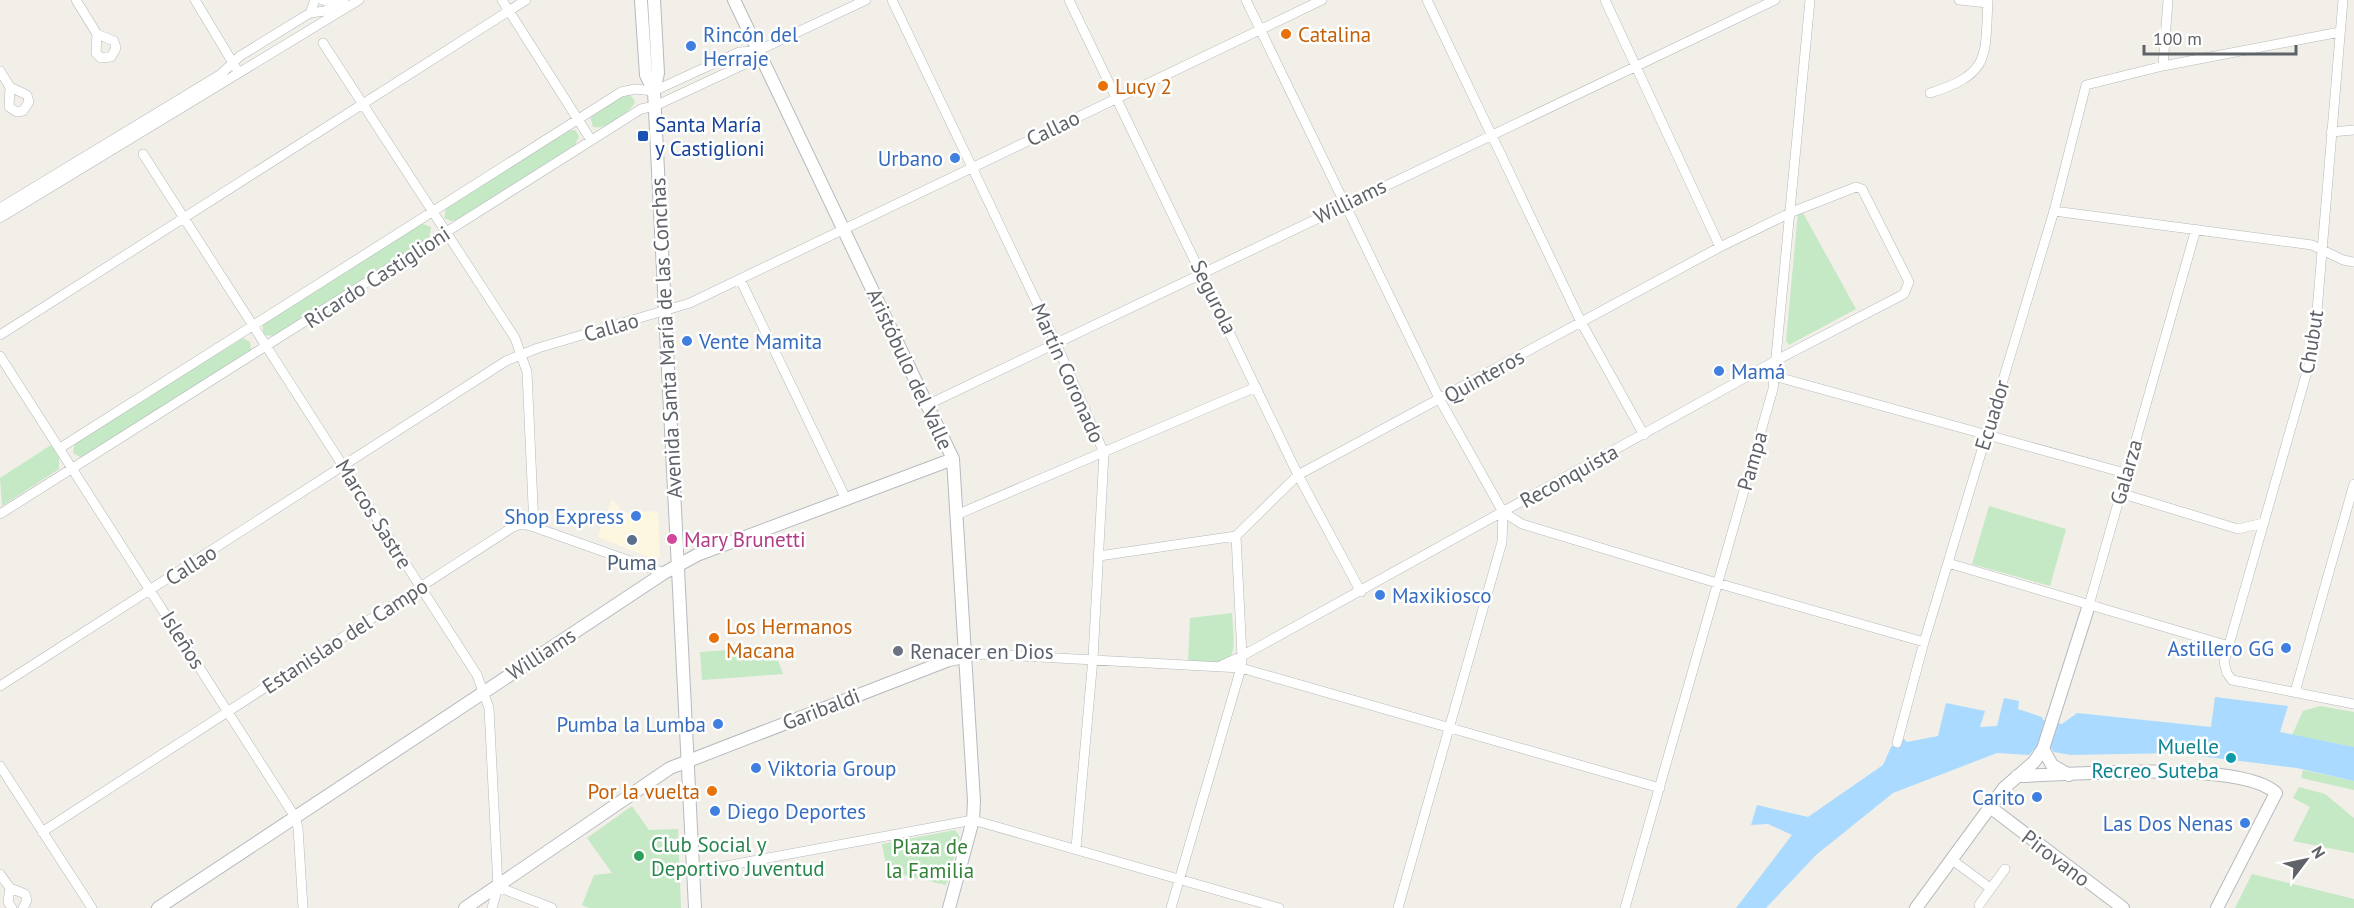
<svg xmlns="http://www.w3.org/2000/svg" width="2354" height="908" viewBox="0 0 2354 908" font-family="'PT Sans',sans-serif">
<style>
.commercial{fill:#fef7e0}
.green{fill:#c5e8c5}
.water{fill:#aadaff}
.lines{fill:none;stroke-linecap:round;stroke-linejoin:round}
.street-casing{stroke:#b5b8bc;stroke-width:10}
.secondary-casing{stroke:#b6babf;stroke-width:14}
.street{stroke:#fff;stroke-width:9}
.secondary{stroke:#fff;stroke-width:12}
.food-dot{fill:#e8710a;stroke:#fff;stroke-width:2}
.shop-dot{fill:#3f7fe0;stroke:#fff;stroke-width:2}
.transit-dot{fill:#1a4fb4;stroke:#fff;stroke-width:2}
.hotel-dot{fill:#d1479c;stroke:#fff;stroke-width:2}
.service-dot{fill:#5c6f8a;stroke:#fff;stroke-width:2}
.worship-dot{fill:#6b7280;stroke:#fff;stroke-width:2}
.culture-dot{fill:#0f9aa8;stroke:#fff;stroke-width:2}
.leisure-dot{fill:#2e9e5b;stroke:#fff;stroke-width:2}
.labels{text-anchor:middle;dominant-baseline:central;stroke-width:5;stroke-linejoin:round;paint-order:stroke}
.shop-label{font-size:21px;fill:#366cbe;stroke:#fff;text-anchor:start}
.food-label{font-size:21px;fill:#c56008;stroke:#fff;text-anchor:start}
.transit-label{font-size:21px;fill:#164399;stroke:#fff;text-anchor:start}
.street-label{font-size:21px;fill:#5f6368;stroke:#fff}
.hotel-label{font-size:21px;fill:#b23c85;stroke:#fff;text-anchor:start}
.service-label{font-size:21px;fill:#4e5e75;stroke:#fff}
.worship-label{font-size:21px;fill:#5b616d;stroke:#fff;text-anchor:start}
.culture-label{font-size:21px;fill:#0d838f;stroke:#fff;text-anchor:end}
.leisure-label{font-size:21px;fill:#27864d;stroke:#fff;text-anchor:start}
.park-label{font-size:21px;fill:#348238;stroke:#fff}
</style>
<rect width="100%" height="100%" fill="#f1efe8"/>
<path class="commercial" d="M612 499 623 513 658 511 660 557 656 560 598 537Z"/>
<path class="green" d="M622 94H630L635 102C630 113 605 130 593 127L590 116Z
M575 130 579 136 575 145 456 220 451 221 444 218 446 208 566 131Z
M1802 211 1856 309 1789 345 1786 341 1798 212Z
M420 223 431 227 429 238 274 336 263 335V324Z
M243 338 250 342 251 350 84 456 80 457 73 453 75 442Z
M51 445 59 458V469L2 506 0 478Z
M1989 506 2066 529 2050 586 1972 564Z
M1232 613C1235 661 1239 664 1188 662L1190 618Z
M773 647 783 674 702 680 700 652Z
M2320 706 2354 712V747L2292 735 2303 711Z
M2303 770 2354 781V790L2301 778Z
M2299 787 2325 794 2354 818V853L2293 841 2310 807 2293 798Z
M632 806 649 830 678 829 681 908H589L582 905 594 875 612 873 587 838Z
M955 830 960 837 946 885 887 871 882 844Z
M2252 874 2354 899V908H2235Z"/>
<path class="water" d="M2215 697 2288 706 2280 732 2354 747V781L2297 768 2175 753 2071 755 2054 752 2051 748 2036 747 2029 755 1997 753 1893 793 1816 855 1766 908H1736L1792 835 1768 824 1751 825 1757 805 1808 817 1883 765 1891 747 1904 739 1907 742 1938 736 1946 703 1985 711 1980 727 1997 726 2004 698 2019 701 2018 709 2042 717 2043 720 2062 724 2077 713 2211 727Z"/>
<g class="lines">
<g class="street-casing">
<path id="street" d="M76 0 97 34 96 53 101 58 111 57 116 48 114 41 97 34
M195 0 236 68
M322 0 339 3
M502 0 591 140
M892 0 1056 343 1104 453 1093 658 1076 848
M1069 0 1298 475 1361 592
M1246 0 1440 400 1503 512 1522 524 1717 583 1924 642
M1427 0 1581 322 1644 435
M1605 0 1720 247
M1959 0 1988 3
M2343 0 2314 347 2224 662 2227 673 2232 680 2354 704
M310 13 315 0
M323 43 515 338 527 372 534 527
M2163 66 2168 0
M0 71 10 87 27 95 29 102 23 111 17 112 9 107 10 87
M1930 93C1991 74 1985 57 1988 0
M2331 132 2354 130
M143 154 477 675 489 708 498 887 492 908
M0 208 221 74 240 56 310 13 325 11 344 0
M2054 211 2312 245 2343 260 2354 262
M0 218 359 0
M740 279 846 499
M0 335 526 0
M0 356 295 817 298 828 303 908
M1774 376 2125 473
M927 405 1775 0
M60 448 621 92 635 89 654 91 739 52 757 51
M2120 493 2238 529 2263 523
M0 514 641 109 655 106 745 64 757 51 866 0
M956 515 1256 387
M1099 556 1236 536
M1948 563 2229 646
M2089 605 2196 229
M964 657 984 654 1241 668 1660 788
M0 686 506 361 538 348 690 303 1322 0
M2295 692 2354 484
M1897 743 1924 642 2054 211 2086 85 2163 66 2340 32
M0 766 92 908
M42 832 513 527 522 524 534 527 664 573
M1951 859 1990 888
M693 872 973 820 1279 908
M0 874 10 888 25 894 27 900 23 908
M498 887 552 908
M10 888 8 902 12 908
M1979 905 2005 869
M1171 908 1241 668 1242 656 1236 536 1298 475 1720 247 1792 212 1856 187 1862 189 1909 282 1904 294 1775 361 1242 656 1222 665
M1398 908 1502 542 1503 512
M1625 908 1773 389 1810 0"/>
</g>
<g class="secondary-casing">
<path id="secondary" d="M641 0 646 75 654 91
M654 0 658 73 654 91 695 908
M734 0 953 459 974 801 973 820 949 908
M2043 749 2052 765 2069 775
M2017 776C2070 775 2240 759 2276 793L2217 908
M1990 807 2123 908
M158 908 664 573 697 555 953 459
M465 908 670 768 949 660 964 657
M1916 908 2004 788 2034 762 2043 749 2089 605"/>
</g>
<use href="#street" class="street"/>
<use href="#secondary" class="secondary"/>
</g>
<g class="food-dot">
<circle cx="1286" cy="34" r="6"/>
<circle cx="1103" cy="86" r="6"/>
<circle cx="714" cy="638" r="6"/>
<circle cx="712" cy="791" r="6"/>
</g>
<g class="shop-dot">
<circle cx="691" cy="46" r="6"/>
<circle cx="955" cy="158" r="6"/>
<circle cx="687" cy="341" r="6"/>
<circle cx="1719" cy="371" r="6"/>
<circle cx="636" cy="516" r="6"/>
<circle cx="1380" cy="595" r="6"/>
<circle cx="2286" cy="648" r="6"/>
<circle cx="718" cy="724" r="6"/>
<circle cx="756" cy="768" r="6"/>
<circle cx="2037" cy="797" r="6"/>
<circle cx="715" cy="811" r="6"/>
<circle cx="2245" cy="823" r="6"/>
</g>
<rect class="transit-dot" x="637" y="130" width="12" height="12" rx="3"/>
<circle class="hotel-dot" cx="672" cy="539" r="6"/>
<circle class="service-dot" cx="632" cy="540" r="6"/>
<circle class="worship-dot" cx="898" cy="651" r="6"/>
<circle class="culture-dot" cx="2231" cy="758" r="6"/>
<circle class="leisure-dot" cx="639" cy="856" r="6"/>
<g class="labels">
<g class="shop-label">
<text x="703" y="34">Rincón del<tspan x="703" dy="24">Herraje</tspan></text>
<text x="943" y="158" text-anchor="end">Urbano</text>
<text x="699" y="341">Vente Mamita</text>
<text x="1731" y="371">Mamá</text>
<text x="624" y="516" text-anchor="end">Shop Express</text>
<text x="1392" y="595">Maxikiosco</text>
<text x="2274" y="648" text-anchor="end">Astillero GG</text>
<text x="706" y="724" text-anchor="end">Pumba la Lumba</text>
<text x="768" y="768">Viktoria Group</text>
<text x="2025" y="797" text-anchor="end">Carito</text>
<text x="727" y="811">Diego Deportes</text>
<text x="2233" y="823" text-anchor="end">Las Dos Nenas</text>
</g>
<g class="food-label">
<text x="1298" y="34">Catalina</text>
<text x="1115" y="86">Lucy 2</text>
<text x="726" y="626">Los Hermanos<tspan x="726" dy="24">Macana</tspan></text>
<text x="700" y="791" text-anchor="end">Por la vuelta</text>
</g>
<g class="transit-label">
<text x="655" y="124">Santa María<tspan x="655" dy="24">y Castiglioni</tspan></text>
</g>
<g class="street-label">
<text transform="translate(1053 128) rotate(-26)">Callao</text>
<text transform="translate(1350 201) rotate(-26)">Williams</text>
<text transform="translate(377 277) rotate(-33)">Ricardo Castiglioni</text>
<text transform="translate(1214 297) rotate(64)">Segurola</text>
<text transform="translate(611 327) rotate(-16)">Callao</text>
<text transform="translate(666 338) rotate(-93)">Avenida Santa María de las Conchas</text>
<text transform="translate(2311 342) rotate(-81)">Chubut</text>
<text transform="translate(910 369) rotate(65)">Aristóbulo del Valle</text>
<text transform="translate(1068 373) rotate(66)">Martín Coronado</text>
<text transform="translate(1484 376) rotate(-29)">Quinteros</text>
<text transform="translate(1992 415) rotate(-73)">Ecuador</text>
<text transform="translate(1752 461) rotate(-74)">Pampa</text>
<text transform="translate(2126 472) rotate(-74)">Galarza</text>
<text transform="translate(1569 476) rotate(-29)">Reconquista</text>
<text transform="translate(374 514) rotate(58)">Marcos Sastre</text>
<text transform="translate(191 565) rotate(-33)">Callao</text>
<text transform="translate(345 636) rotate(-33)">Estanislao del Campo</text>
<text transform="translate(183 640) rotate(58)">Isleños</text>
<text transform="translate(541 654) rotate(-33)">Williams</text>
<text transform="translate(821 709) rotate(-21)">Garibaldi</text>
<text transform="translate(2056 858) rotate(37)">Pirovano</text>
</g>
<g class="hotel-label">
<text x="684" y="539">Mary Brunetti</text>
</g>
<g class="service-label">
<text x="632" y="562">Puma</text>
</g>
<g class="worship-label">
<text x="910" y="651">Renacer en Dios</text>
</g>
<g class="culture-label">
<text x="2219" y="746">Muelle<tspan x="2219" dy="24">Recreo Suteba</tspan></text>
</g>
<g class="leisure-label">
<text x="651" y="844">Club Social y<tspan x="651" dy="24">Deportivo Juventud</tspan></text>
</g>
<g class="park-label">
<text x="930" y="846">Plaza de<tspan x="930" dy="24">la Familia</tspan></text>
</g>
</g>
<g transform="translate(2306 860) rotate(58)" stroke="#ffffff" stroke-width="4.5" paint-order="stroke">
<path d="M0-4.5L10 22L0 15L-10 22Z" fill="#5f6368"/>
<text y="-9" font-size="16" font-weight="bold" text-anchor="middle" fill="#5f6368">N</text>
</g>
<path d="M2144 45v9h152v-9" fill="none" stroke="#5f6368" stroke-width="3"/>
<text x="2153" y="45" font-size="18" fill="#5f6368" stroke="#ffffff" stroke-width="4.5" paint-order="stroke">100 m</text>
</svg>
